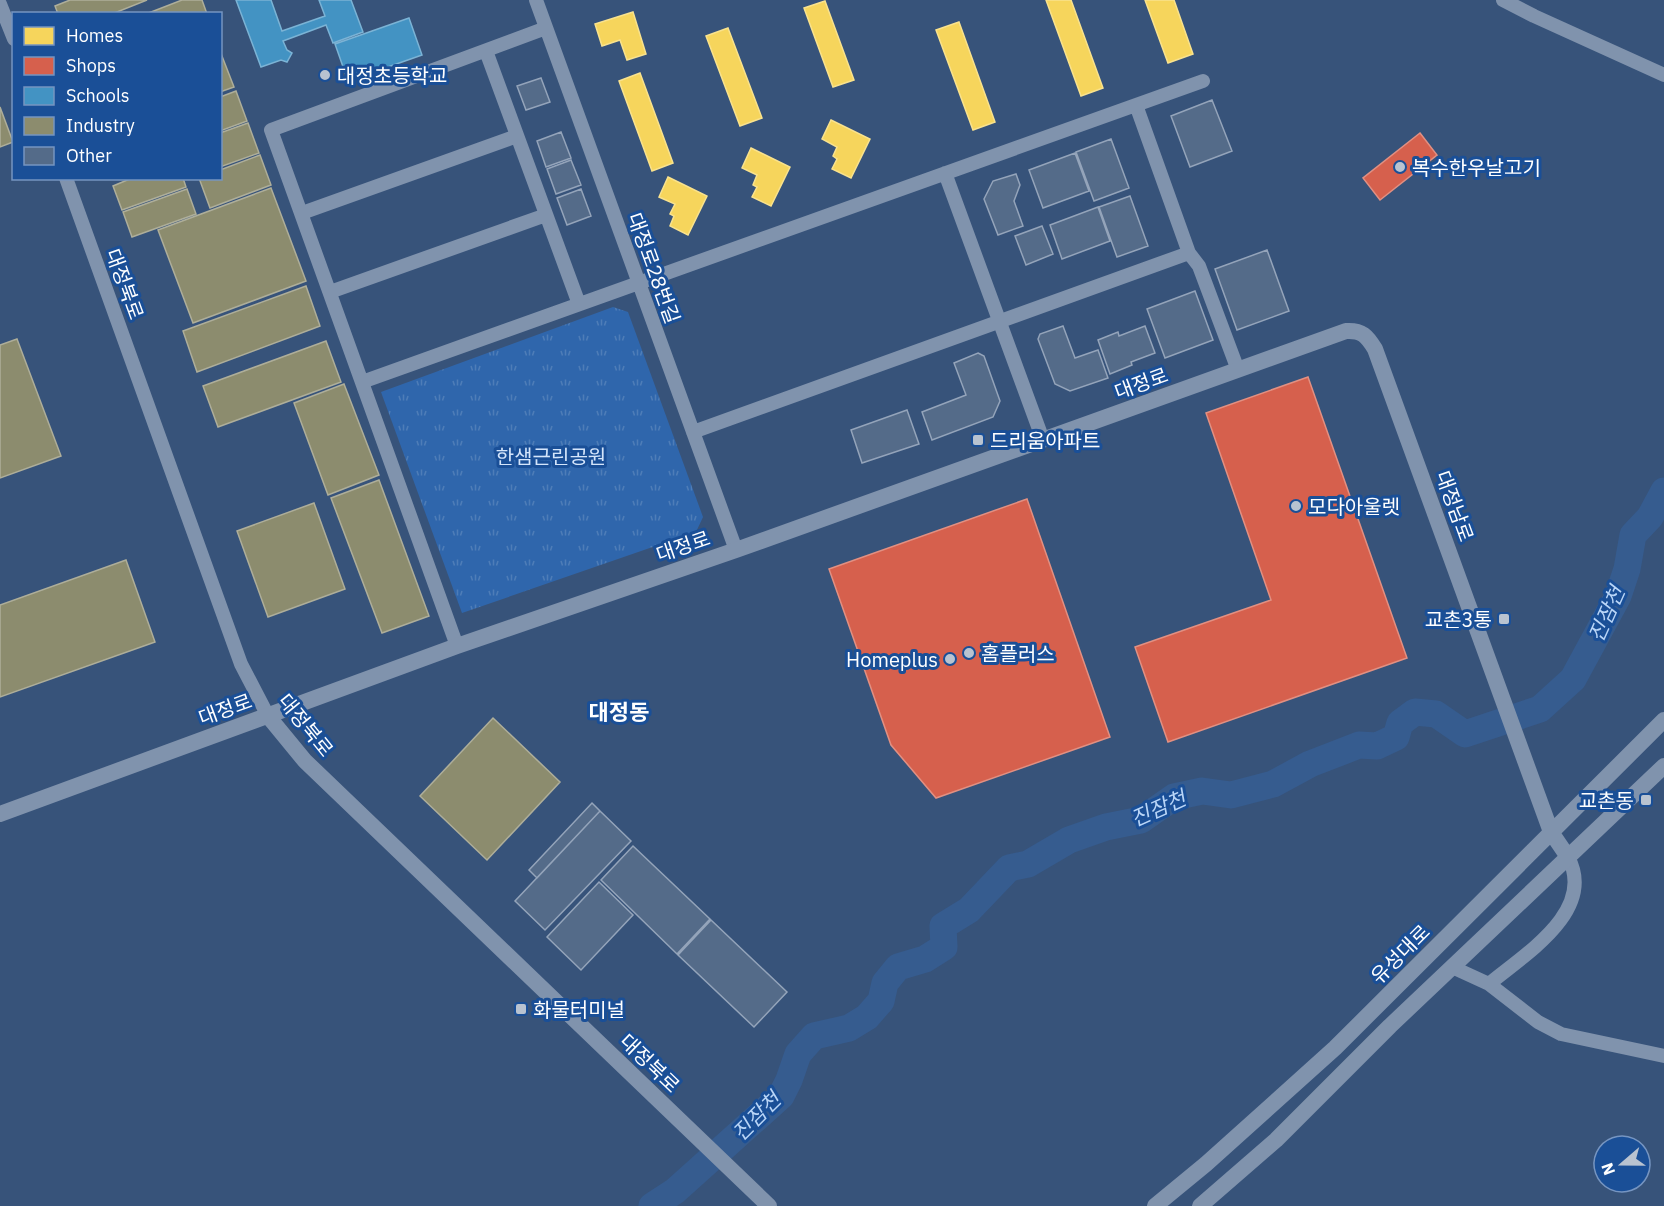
<svg xmlns="http://www.w3.org/2000/svg" width="1664" height="1206" viewBox="0 0 1664 1206" font-family="'IBM Plex Sans','Noto Sans KR',sans-serif">
<style>
.grass{fill:url(#grass-tufts)}
.homes{fill:#f6d55c;stroke:#f9e28d;stroke-width:1.5}
.shops{fill:#d6604d;stroke:#e29082;stroke-width:1.5}
.schools{fill:#4393c3;stroke:#7bb3d5;stroke-width:1.5}
.industry{fill:#8c8c6e;stroke:#aeae9a;stroke-width:1.5}
.lines{fill:none;stroke-linecap:round;stroke-linejoin:round}
.river{stroke:#365c8f;stroke-width:27}
.building{fill:#546b89;stroke:#94a4ba;stroke-width:1.5}
.minor{stroke:#8093ad;stroke-width:14}
.tertiary{stroke:#8093ad;stroke-width:16}
.poi-dot{fill:#b9c3d0;stroke:#1a4f97;stroke-width:2}
.labels{text-anchor:middle;dominant-baseline:central;stroke-width:6;stroke-linejoin:round;paint-order:stroke}
.poi-label{font-size:20px;fill:#fff;stroke:#1a4f97;text-anchor:start}
.street-label{font-size:20px;fill:#fff;stroke:#1a4f97}
.park-label{font-size:20px;fill:#d4e5fb;stroke:#1a4f97}
.water-label{font-size:21px;font-style:italic;fill:#b9d5f7;stroke:#1a4f97}
.quarter-label{font-size:22px;font-weight:bold;fill:#fff;stroke:#1a4f97}
</style>
<defs>
<pattern id="grass-tufts" width="24" height="20" patternUnits="userSpaceOnUse" patternTransform="scale(1.5)"><rect width="24" height="20" fill="#2f66ac"/><path d="M3 7l-1-3M5 7V3M7 7l1-3M15 17l-1-3M17 17v-4M19 17l1-3" fill="none" stroke="#4e7db8"/></pattern>
</defs>
<rect width="100%" height="100%" fill="#37537a"/>
<path class="grass" d="M613 307 628 312 703 517 696 532 462 613 381 392Z"/>
<path class="homes" d="M1046 0H1071L1103 88 1081 96Z
M1145 0H1174L1193 54 1168 63Z
M825 1 854 80 833 87 804 8Z
M633 12 646 54 627 60 620 40 602 46 595 24Z
M959 22 995 122 973 130 936 30Z
M728 28 762 118 740 126 706 36Z
M640 73 673 163 652 171 619 81Z
M831 120 870 139 851 178 832 169 837 159 833 156 837 147 822 139Z
M751 148 790 167 771 206 752 197 757 187 753 185 757 175 742 168Z
M668 177 707 196 688 235 670 226 674 216 670 214 675 204 659 197Z"/>
<path class="shops" d="M1420 133 1437 155 1380 200 1363 178Z
M1308 377 1407 658 1168 742 1135 647 1271 600 1206 413Z
M1027 499 1110 737 936 798 891 745 829 569Z"/>
<path class="schools" d="M236 0H271L282 31 325 16 319 0H351L363 32 333 43 326 25 283 41 287 50 292 53 287 62 281 60 261 67Z
M409 18 422 55 348 81 335 44Z"/>
<path class="industry" d="M70 0H147L112 14H58L55 6Z
M182 0H202L207 14H146Z
M220 51 234 87 220 92Z
M236 91 247 121 220 131V97Z
M0 107 13 142 0 147Z
M248 123 259 153 220 167V133Z
M260 155 271 185 210 208 199 178H220V170Z
M132 178H183L186 187 122 210 113 186Z
M271 188 306 281 193 323 158 230Z
M187 189 196 214 132 237 123 212Z
M306 286 320 326 197 372 183 331Z
M17 339 61 456 0 478V345Z
M326 341 341 382 218 427 203 386Z
M344 384 379 475 328 495 294 403Z
M379 480 429 616 382 633 331 498Z
M314 503 345 589 268 617 237 531Z
M126 560 155 642 0 697V605Z
M493 718 560 782 487 860 420 796Z"/>
<g class="lines">
<path class="river" d="M652 1206 675 1191 781 1096 789 1080 798 1054 814 1036 849 1028 867 1017 881 1001 885 983 898 967 925 959 944 947 943 926 969 910 1009 868 1028 864 1069 840 1106 827 1141 820 1174 797 1202 791 1231 795 1273 784 1310 764 1359 745 1377 746 1396 737 1400 723 1415 712 1436 714 1465 734 1540 709 1573 679 1618 596 1627 569 1633 535 1650 517 1664 491"/>
</g>
<path class="building" d="M541 78 550 102 526 110 517 86Z
M1212 100 1232 151 1190 167 1171 116Z
M561 132 571 158 546 167 537 141Z
M1111 139 1129 188 1094 201 1076 152Z
M1075 153 1089 191 1043 208 1029 170Z
M571 160 581 185 556 194 547 169Z
M1016 174 1020 185 1014 201 1023 226 998 235 984 199 993 181Z
M581 189 591 216 567 225 557 198Z
M1130 196 1148 246 1117 257 1099 207Z
M1098 207 1110 241 1062 259 1050 225Z
M1042 226 1053 254 1026 265 1015 236Z
M1267 250 1289 311 1237 330 1215 269Z
M1195 291 1213 340 1165 358 1147 309Z
M1063 326 1075 358 1098 350 1108 378 1070 391 1055 384 1038 339 1040 334Z
M1145 326 1155 353 1131 362 1132 365 1110 374 1098 340 1118 332 1119 336Z
M978 353 984 356 1000 401 993 417 932 440 922 412 966 395 954 363Z
M907 410 919 444 862 463 851 430Z
M592 803 600 811 537 878 529 870Z
M600 811 631 841 545 930 515 901Z
M633 846 710 919 677 954 601 880Z
M599 882 633 915 581 970 547 937Z
M711 920 787 992 754 1027 678 955Z"/>
<g class="lines">
<path class="minor" d="M536 0 736 550
M1503 0 1534 16 1664 75
M0 4 14 39
M486 51 579 304
M1136 105 1189 253 1199 266 1238 370
M945 173 1043 440
M66 178 241 664 268 716
M302 213 517 136
M330 292 546 215
M362 382 1203 81
M693 432 1189 253
M457 646 271 130 546 28
M1452 967 1489 984 1538 1022 1561 1034 1664 1056
M1489 984C1525 954 1597 911 1568 857"/>
<path class="tertiary" d="M268 716 305 761 769 1206
M0 814 457 646 736 550 1346 331C1362 330 1367 336 1375 349L1551 832 1568 857
M1155 1206 1206 1164 1335 1048 1664 720
M1200 1206 1276 1140 1390 1026 1664 766"/>
</g>
<g class="poi-dot">
<circle cx="325" cy="75" r="6"/>
<circle cx="1400" cy="167" r="6"/>
<rect x="972" y="434" width="12" height="12" rx="3"/>
<circle cx="1296" cy="506" r="6"/>
<rect x="1498" y="613" width="12" height="12" rx="3"/>
<circle cx="969" cy="653" r="6"/>
<circle cx="950" cy="659" r="6"/>
<rect x="1640" y="794" width="12" height="12" rx="3"/>
<rect x="515" y="1003" width="12" height="12" rx="3"/>
</g>
<g class="labels">
<g class="poi-label">
<text x="337" y="75">대정초등학교</text>
<text x="1412" y="167">복수한우날고기</text>
<text x="990" y="440">드리움아파트</text>
<text x="1308" y="506">모다아울렛</text>
<text x="1492" y="619" text-anchor="end">교촌3통</text>
<text x="981" y="653">홈플러스</text>
<text x="938" y="659" text-anchor="end">Homeplus</text>
<text x="1634" y="800" text-anchor="end">교촌동</text>
<text x="533" y="1009">화물터미널</text>
</g>
<g class="street-label">
<text transform="translate(654 268) rotate(70)">대정로28번길</text>
<text transform="translate(125 284) rotate(70)">대정북로</text>
<text transform="translate(1141 383) rotate(-20)">대정로</text>
<text transform="translate(1455 506) rotate(70)">대정남로</text>
<text transform="translate(683 546) rotate(-19)">대정로</text>
<text transform="translate(225 709) rotate(-20)">대정로</text>
<text transform="translate(306 725) rotate(51)">대정북로</text>
<text transform="translate(1400 954) rotate(-45)">유성대로</text>
<text transform="translate(650 1063) rotate(44)">대정북로</text>
</g>
<g class="park-label">
<text x="551" y="456">한샘근린공원</text>
</g>
<g class="water-label">
<text transform="translate(1606 614) rotate(-66)">진잠천</text>
<text transform="translate(1158 808) rotate(-24)">진잠천</text>
<text transform="translate(756 1116) rotate(-45)">진잠천</text>
</g>
<g class="quarter-label">
<text x="619" y="711">대정동</text>
</g>
</g>
<rect x="12" y="12" width="210" height="168" fill="#1a4f97" stroke="#7695c1" stroke-width="1.5"/>
<rect x="24" y="27" width="30" height="18" fill="#f6d55c" stroke="#7695c1" stroke-width="1.5"/>
<text x="66" y="42" font-size="18" fill="#ffffff">Homes</text>
<rect x="24" y="57" width="30" height="18" fill="#d6604d" stroke="#7695c1" stroke-width="1.5"/>
<text x="66" y="72" font-size="18" fill="#ffffff">Shops</text>
<rect x="24" y="87" width="30" height="18" fill="#4393c3" stroke="#7695c1" stroke-width="1.5"/>
<text x="66" y="102" font-size="18" fill="#ffffff">Schools</text>
<rect x="24" y="117" width="30" height="18" fill="#8c8c6e" stroke="#7695c1" stroke-width="1.5"/>
<text x="66" y="132" font-size="18" fill="#ffffff">Industry</text>
<rect x="24" y="147" width="30" height="18" fill="#546b89" stroke="#7695c1" stroke-width="1.5"/>
<text x="66" y="162" font-size="18" fill="#ffffff">Other</text>
<g transform="translate(1622 1164) rotate(250)"><circle r="28" fill="#1a4f97" stroke="#7695c1" stroke-width="1.5"/>
<path d="M0-4.5L10 22L0 15L-10 22Z" fill="#b9c3d0"/>
<text y="-9" font-size="16" font-weight="bold" text-anchor="middle" fill="#ffffff">N</text>
</g>
</svg>
